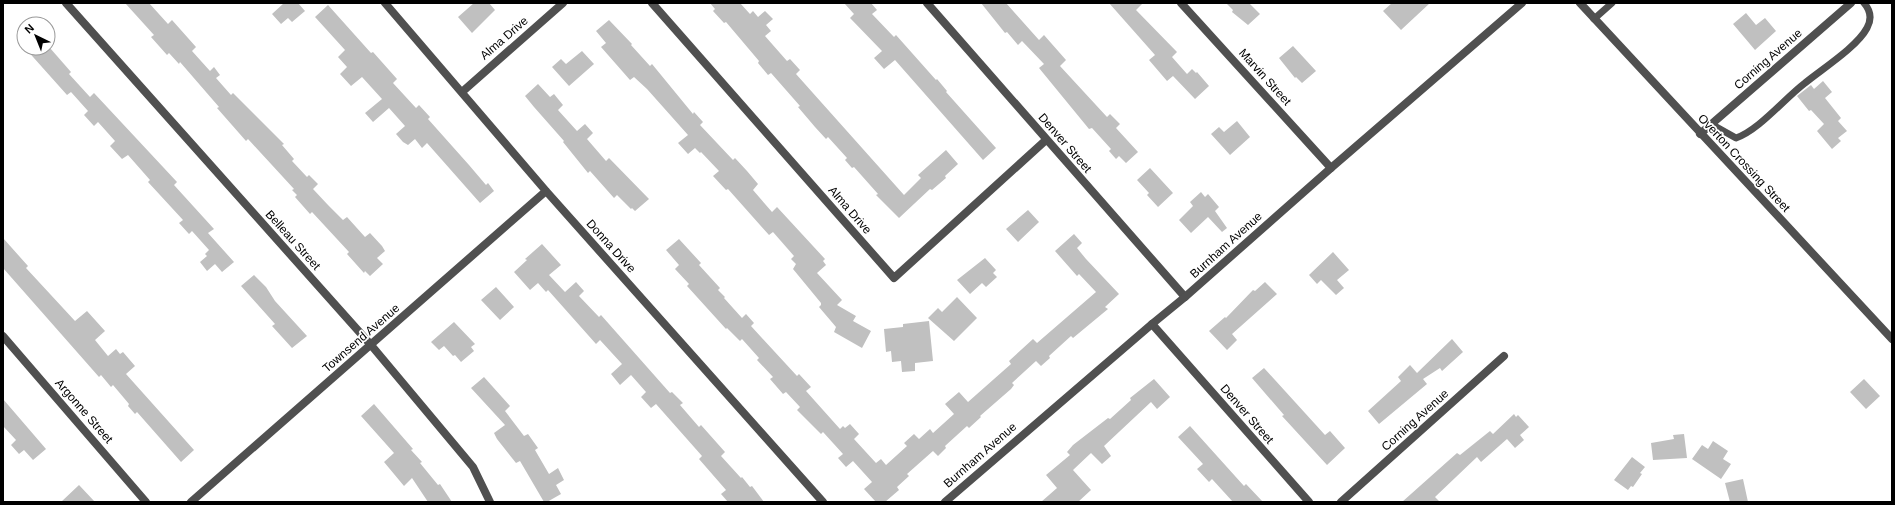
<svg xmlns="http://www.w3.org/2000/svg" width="1895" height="505" viewBox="0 0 1895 505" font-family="Arial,sans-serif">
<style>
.building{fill:#c0c0c0}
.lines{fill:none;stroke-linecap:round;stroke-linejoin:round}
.service{stroke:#505050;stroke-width:7}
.minor{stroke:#505050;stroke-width:8}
.tertiary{stroke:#505050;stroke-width:8}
.labels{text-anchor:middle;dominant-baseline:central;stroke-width:3.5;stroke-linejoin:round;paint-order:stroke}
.street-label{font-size:12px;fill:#000;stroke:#fff}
</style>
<rect width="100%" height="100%" fill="#fff"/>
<path class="building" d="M125 3H149L168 24 172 20 196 47 192 51 210 71 214 67 220 75 216 78 231 95 233 93 284 144 282 145 294 159 292 161 307 177 309 175 318 184 313 189 328 205 343 220 347 217 365 237 370 233 382 246 385 251 377 258 383 264 370 276 365 271 364 273 347 254 349 252 312 212 310 214 295 197 297 195 292 190 294 189 248 139 246 141 217 108 219 107 180 62 179 64 169 53 167 55 151 37 154 35Z
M284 3H298L305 11 292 22 288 18 281 24 272 14Z
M474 3H489L495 10 472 33 458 17Z
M710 3H740L750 14 753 11 758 17 765 11 773 19 766 25 771 31 765 36 787 61 790 59 800 70 796 74 904 195 921 178 918 175 946 150 958 164 945 176 946 178 932 190 930 189 899 218 876 195 878 194 854 167 852 168 845 160 847 158 828 137 826 139 815 127 798 107 800 106 771 73 768 75 758 63 759 61 726 22 724 23 713 11 715 9Z
M844 3H871L877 10 872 14 894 37 896 35 936 80 937 79 947 91 946 92 996 148 983 160 895 60 884 69 874 58 882 51 850 18 854 14Z
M981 3H1006L1039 40 1044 35 1066 60 1060 66 1107 117 1110 114 1120 124 1116 128 1138 152 1126 163 1119 156 1116 159 1109 151 1111 149 1092 128 1089 129 1039 68 1044 64 1022 41 1018 45 1007 32 1005 33Z
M1109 3H1143L1136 10 1177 52 1172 57 1187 74 1192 69 1196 73 1197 72 1209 86 1195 99 1173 76 1167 81 1149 60 1155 55Z
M1226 3H1249L1260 14 1248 25 1232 12 1233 10Z
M1392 3H1430L1401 30 1383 11Z
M328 5 371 53 373 52 397 79 393 83 416 108 419 105 430 117 428 119 469 165 486 185 488 183 494 191 480 203 427 143 422 148 415 139 408 145 403 142 396 134 405 126 389 108 373 122 365 113 382 99 362 77 351 86 340 74 347 67 338 57 345 50 315 17Z
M1746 13 1756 25 1765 18 1776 31 1755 50 1733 24Z
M609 20 632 44 631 45 650 66 652 64 693 114 694 112 703 122 700 125 733 160 735 158 747 171 758 184 753 190 772 212 777 207 825 259 823 261 826 265 817 273 842 300 837 305 856 316 853 321 871 331 862 348 834 332 836 327 819 307 821 305V303L793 269 796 264 791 259 794 256 773 232 769 235 728 189 726 190 713 176 719 171 701 152 700 153 695 148 688 154 678 143 688 135 647 89 634 77 630 80 601 47 606 43 596 31Z
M1293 46 1316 71 1302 83 1296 77 1295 78 1279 58Z
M25 48H50L71 72 69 74 90 97 94 93 177 182 174 185 214 229 208 233 234 262 222 272 215 264 207 271 200 262 207 256 205 254 209 250 192 231 189 234 179 223 183 220 148 182 150 180 128 155 122 159 110 146 115 141 98 122 94 126 84 115 88 111 71 92 67 95Z
M582 51 594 64 569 86 552 67 561 59 566 64Z
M1823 81 1832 92 1825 98 1841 118 1838 121 1847 131 1838 138 1841 141 1832 149 1817 131 1824 124 1811 110 1809 111 1797 96 1811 85 1814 89Z
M538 84 550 97 554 94 563 105 558 110 577 131 585 124 593 133 587 139 606 161 609 158 649 199 635 211 632 208 631 209 617 195 614 198 590 171 588 173 563 142 564 141 534 107 525 96Z
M1237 121 1250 137 1230 155 1211 134 1219 127 1224 132Z
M1150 168 1173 193 1158 207 1147 195 1149 193 1137 180Z
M1201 192 1205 197 1208 194 1219 207 1215 211 1227 228 1222 232 1208 217 1191 233 1179 220 1193 206 1190 202Z
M1028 210 1039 222 1018 242 1006 229Z
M1074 234 1082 243 1077 248 1086 259 1119 294 1105 307 1108 309 1073 338 1071 336 1049 356 1050 358 1041 366 1036 361 1012 383 1014 385 1011 389 980 416 981 417 969 428 967 426 945 446 946 448 938 456 933 451 907 474 909 476 897 487 899 490 885 502H876L864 489 872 482 853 461 846 467 838 458 843 454 823 432 821 434 797 410 800 407 786 392 783 394 770 379 773 377 757 360 759 358 742 339 740 341 727 328 726 329 687 286 689 284 675 269 679 265 666 250 679 239 701 263 699 265 720 288 718 290 725 297 724 298 742 318 746 314 754 323 751 326 797 376 799 374 811 387 806 391 840 429 843 426 845 428 850 424 859 434 854 439 876 463 881 459 886 465 907 446 904 443 914 434 919 439 930 429 933 433 954 414 945 404 959 392 968 402 1011 364 1009 361 1033 339 1037 343 1096 292 1079 274 1077 276 1055 251Z
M3 238 28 266 26 268 75 321 87 311 105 331 95 340 108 356 116 349 120 354 123 352 135 366 126 374 194 450 181 462 137 412 135 414 128 406 129 404 113 385 111 387 101 375 99 377 3 268Z
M542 244 561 265 549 275 565 292 576 282 584 291 579 296 599 317 601 315 670 393 672 392 683 403 680 405 699 427 701 425 725 452 721 456 741 478 742 477 750 487 752 486 764 502H728L721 494 726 490 699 459 702 456 656 404 651 408 641 397 646 392 631 375 620 385 611 374 622 364 600 340 596 344 548 290 546 292 538 283 530 290 514 272 527 260 525 259Z
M1333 252 1349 270 1337 280 1344 288 1336 295 1321 280 1317 284 1309 275Z
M985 258 996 270 993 273 997 277 986 287 982 283 970 294 957 280Z
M254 275 266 287 275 301 307 336 292 348 272 326 275 324 241 286Z
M1265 282 1277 294 1232 334 1237 340 1227 350 1209 331 1225 317 1226 318 1253 290 1255 291Z
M496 287 514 307 500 320 481 300Z
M957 297 977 318 954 341 928 318 938 308 942 312Z
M929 321 933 361 915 363V371L902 372 901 361 892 362 891 351 886 352 884 329 903 327V324Z
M454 322 475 344 471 347 474 351 461 362 455 355 453 356 444 346 439 350 431 342Z
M1452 339 1463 352 1442 371 1440 368 1423 379 1427 384 1379 424 1368 411 1401 381 1398 377 1410 365 1417 373Z
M1264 368 1325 435 1330 431 1345 448 1327 465 1282 416 1284 415 1252 378Z
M484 377 510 406 505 411 524 436 528 434 538 448 535 450 549 474 558 468 564 480 556 485 561 494 547 502H544L520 461 516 463 497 439 494 433 505 425 471 388Z
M1154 379 1170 397 1157 409 1151 402 1104 446 1111 456 1102 464 1091 453 1073 470 1091 490 1078 502H1041L1057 488 1046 475 1070 455 1067 452 1073 445 1108 418 1110 419 1131 400 1130 398Z
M1864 379 1880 396 1866 409 1850 392Z
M3 399 46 449 33 460 24 450 19 454 11 445 16 440 3 426Z
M374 404 413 449 411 450 422 462 420 463 438 485 440 484 452 502H428L412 478 404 486 384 462 394 453 361 416Z
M1514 414 1516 417 1518 415 1529 427 1520 435 1524 440 1515 448 1507 439 1481 462 1477 457 1435 497 1440 502H1402L1457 453 1460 455 1490 431 1493 434Z
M1190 426 1244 486 1246 484 1263 502H1233L1212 479 1209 482 1197 469 1203 464 1178 437Z
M1684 434 1687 458 1653 460 1651 443 1674 439 1673 435Z
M1713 441 1728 451 1723 459 1731 464 1721 479 1692 459 1702 445 1708 449Z
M1632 457 1645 467 1640 473 1642 474 1633 487 1631 486 1628 490 1614 480Z
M1743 479 1748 502H1730L1725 483Z
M79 485 95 502H61Z"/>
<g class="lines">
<path class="service" d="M1594 19 1612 3
M1711 124 1736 138C1759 130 1784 99 1805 83 1822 69 1857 47 1867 28 1872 19 1871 11 1864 3"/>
<path class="minor" d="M66 3 371 345 473 467 490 502
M385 3 546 191 823 502
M652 3 894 278 1046 140
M927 3 1185 297
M1181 3 1331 168
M462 92 563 3
M1700 134 1851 3
M1152 324 1309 502
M191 502 546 191
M1341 502 1504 356"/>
<path class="tertiary" d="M1580 3 1892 339
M3 336 146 502
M945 502 1152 324 1185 297 1331 168 1522 3"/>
</g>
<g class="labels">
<g class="street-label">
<text transform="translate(504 38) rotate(-41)">Alma Drive</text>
<text transform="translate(1768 59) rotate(-41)">Corning Avenue</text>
<text transform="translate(1265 77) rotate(48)">Marvin Street</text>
<text transform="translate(1065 143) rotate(49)">Denver Street</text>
<text transform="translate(1744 163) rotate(47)">Overton Crossing Street</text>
<text transform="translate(850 210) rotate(49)">Alma Drive</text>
<text transform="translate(293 240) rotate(48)">Belleau Street</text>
<text transform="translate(1226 245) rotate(-42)">Burnham Avenue</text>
<text transform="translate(611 246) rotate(48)">Donna Drive</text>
<text transform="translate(361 338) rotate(-41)">Townsend Avenue</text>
<text transform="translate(84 411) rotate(49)">Argonne Street</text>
<text transform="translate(1247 414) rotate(49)">Denver Street</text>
<text transform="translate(1415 420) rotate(-42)">Corning Avenue</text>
<text transform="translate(980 455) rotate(-41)">Burnham Avenue</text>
</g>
</g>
<rect width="1895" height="505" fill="none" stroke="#000000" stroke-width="8"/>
<g transform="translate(36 36) rotate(317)"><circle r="19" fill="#ffffff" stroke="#999999"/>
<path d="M0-3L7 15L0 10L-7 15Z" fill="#000000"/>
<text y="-6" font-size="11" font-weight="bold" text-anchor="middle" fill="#000000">N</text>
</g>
</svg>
